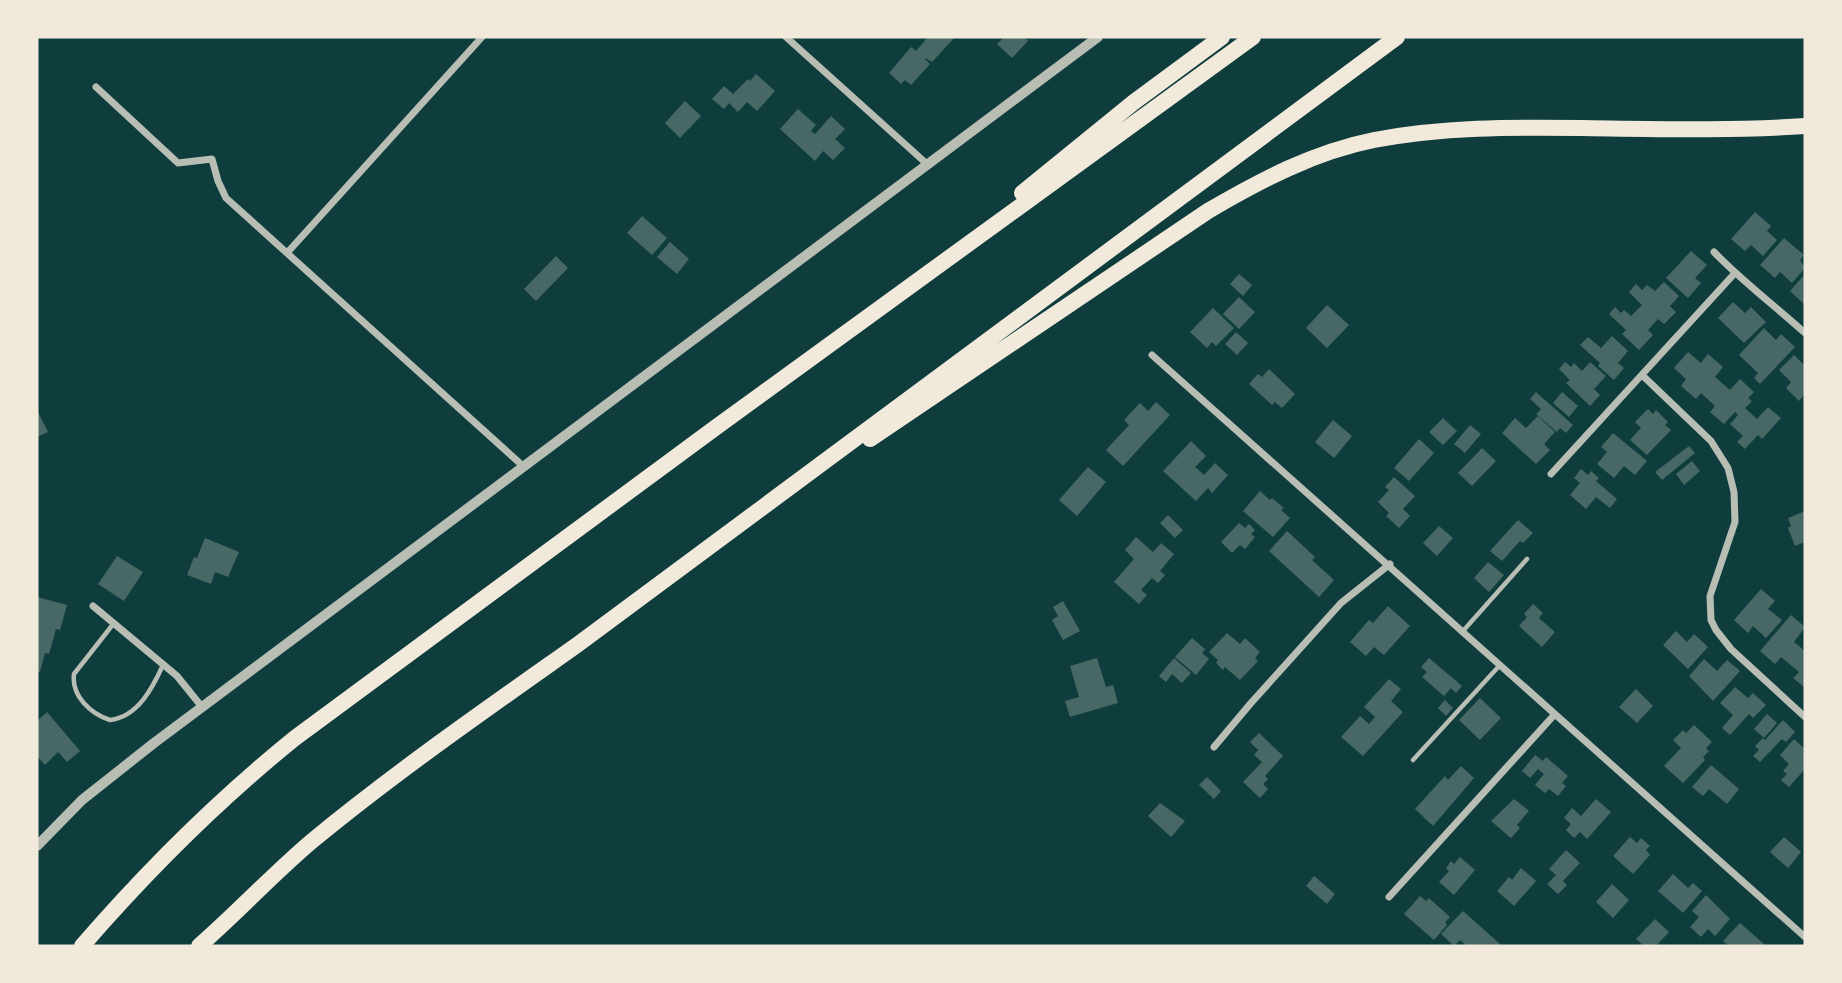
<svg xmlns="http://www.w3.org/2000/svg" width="1842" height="983" viewBox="0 0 1842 983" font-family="Overpass,sans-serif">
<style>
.building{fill:#486865}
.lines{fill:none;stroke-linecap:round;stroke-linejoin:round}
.service{stroke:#b8beb3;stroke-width:4.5}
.minor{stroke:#b8beb3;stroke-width:7}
.tertiary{stroke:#b8beb3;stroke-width:10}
.motorway{stroke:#f1e9da;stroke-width:16}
</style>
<rect width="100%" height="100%" fill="#0f3d3e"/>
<path class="building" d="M928 37H955L932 62 926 58 925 59 930 64 911 85 905 80 901 84 889 73 911 47 916 51Z
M1001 37H1024L1028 41 1012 58 997 44 1002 39Z
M756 74 775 91 757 111 747 102 738 112 729 103 724 109 712 99 724 86 733 94 748 79 750 81Z
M685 101 701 116 680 138 665 123Z
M798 109 816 125 811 131 815 134 831 116 845 129 835 139 845 148 833 160 823 151 815 161 780 129Z
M1755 212 1771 226 1767 231 1777 240 1763 256 1751 245 1745 251 1731 239Z
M642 216 667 238 652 255 627 233Z
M1784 238 1804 255 1800 260 1805 268 1792 283 1780 272 1775 278 1760 265Z
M670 242 689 259 677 274 657 257Z
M1691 251 1707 265 1695 278 1701 283 1688 298 1666 278Z
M556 256 568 268 536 301 524 289Z
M1239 274 1252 285 1243 296 1230 284Z
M1805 274V305L1790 291Z
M1664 282 1679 296 1670 306 1676 312 1664 324 1658 319 1648 330 1653 335 1639 350 1622 334 1626 330 1609 314 1615 307 1621 313 1624 310 1631 316 1642 305 1629 292 1636 284 1642 290 1647 285 1655 291Z
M1239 297 1255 312 1239 329 1223 314Z
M1733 302 1745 313 1751 307 1766 322 1744 343 1718 318Z
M1327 305 1349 325 1327 348 1306 328Z
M1213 308 1234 328 1216 346 1212 342 1207 348 1190 332Z
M1764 328 1776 340 1781 334 1795 347 1760 384 1754 378 1758 373 1739 355Z
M1236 332 1248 343 1237 355 1225 344Z
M1612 336 1628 351 1618 363 1624 368 1614 380 1598 366 1600 363 1580 345 1588 337 1601 348Z
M1688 352 1701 363 1708 354 1723 367 1715 377 1730 390 1740 379 1754 392 1748 398 1752 401 1745 408 1757 419 1768 407 1781 418 1762 439 1758 435 1745 449 1737 442 1743 436 1730 424 1738 415 1735 412 1724 424 1710 412 1715 406 1701 393 1696 399 1681 386 1686 379 1674 368Z
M1794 355 1803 364 1805 361V394L1799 401 1786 388 1791 382 1779 370Z
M1565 362 1571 367 1574 363 1582 371 1590 362 1606 376 1594 389 1600 395 1590 406 1566 383 1570 380 1559 369Z
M1269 369 1295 394 1282 408 1275 402 1272 405 1249 384 1258 374 1262 377Z
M1536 392 1573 425 1566 433 1560 428 1557 432 1536 414 1541 409 1530 399Z
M1562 392 1578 406 1569 417 1553 403Z
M1156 402 1170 415 1123 466 1106 450 1129 425 1124 420 1140 403 1148 411Z
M1648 409 1653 414 1656 410 1668 422 1665 425 1671 430 1647 455 1630 440 1641 428 1635 422Z
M37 410 48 432 37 437Z
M1538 416 1555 432 1544 444 1550 450 1536 464 1502 433 1515 418 1526 428Z
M1443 418 1457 431 1443 445 1429 432Z
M1333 420 1352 436 1334 458 1315 442Z
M1470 425 1481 434 1465 453 1454 444Z
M1613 433 1647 461 1635 475 1624 466 1614 478 1597 464 1607 452 1601 447Z
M1419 439 1434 453 1409 481 1394 468Z
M1191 441 1206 456 1195 467 1204 475 1215 463 1228 475 1212 493 1208 488 1196 501 1163 471Z
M1689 446 1695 453 1662 480 1655 472Z
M1482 448 1496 461 1472 486 1458 473Z
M1692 461 1700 471 1684 485 1676 474Z
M1088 467 1106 482 1077 516 1059 500Z
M1581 469 1588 475 1591 471 1599 478 1596 481 1617 499 1610 508 1596 497 1586 509 1570 495 1580 483 1574 478Z
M1394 477 1415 496 1403 509 1410 516 1399 528 1386 516 1389 513 1378 502 1389 490 1385 487Z
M1260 491 1270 500 1272 498 1284 508 1281 510 1290 518 1273 537 1243 511Z
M1805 511V542L1795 546 1788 528 1791 526 1788 518Z
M1168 515 1183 530 1175 538 1160 523Z
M1518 520 1533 533 1523 543 1520 541 1502 561 1490 551Z
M1239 523 1245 528 1249 524 1255 530 1251 534 1255 537 1245 549 1240 545 1232 553 1221 542Z
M1439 526 1453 538 1437 556 1423 543Z
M1287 531 1315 557 1312 560 1334 580 1319 597 1269 551Z
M1136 537 1153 552 1161 543 1174 554 1160 571 1165 575 1158 583 1152 578 1141 590 1147 595 1139 604 1114 582 1134 559 1125 550Z
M205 538 239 552 228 577 215 572 211 584 187 575 194 557 197 558Z
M117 556 143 572 124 601 98 584Z
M1488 562 1504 575 1489 592 1474 578Z
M1761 589 1775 601 1768 609 1782 620 1766 638 1753 626 1748 633 1734 620Z
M37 597 67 605 60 630 56 629 49 654 45 653 40 672 37 671Z
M1063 601 1080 631 1063 640 1052 620 1058 616 1053 607Z
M1533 604 1543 613 1539 618 1555 632 1542 647 1519 626 1527 617 1524 614Z
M1388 606 1410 626 1384 655 1374 647 1366 656 1350 642 1369 620 1373 623Z
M1791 615 1805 627 1794 642 1805 651 1804 687 1793 678 1799 672 1781 657 1775 664 1760 651Z
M1676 631 1687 642 1694 634 1708 647 1688 669 1663 645Z
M1227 633 1240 644 1245 638 1260 652 1255 658 1258 661 1240 680 1225 667 1223 670 1216 663 1218 660 1209 652Z
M1192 638 1205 649 1202 653 1209 659 1196 675 1175 657Z
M1097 658 1106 687 1113 685 1118 703 1070 717 1065 701 1079 697 1070 666Z
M1174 658 1191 673 1182 683 1172 674 1166 682 1159 676Z
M1429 658 1462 686 1456 693 1451 688 1444 696 1422 677 1427 672 1421 667Z
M1704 659 1717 671 1727 660 1740 671 1713 701 1689 676Z
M1389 679 1401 689 1391 701 1403 712 1363 756 1341 737 1360 716 1369 724 1375 717 1364 707Z
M1735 687 1748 698 1753 693 1766 705 1753 718 1749 714 1730 735 1722 728 1733 715 1720 703Z
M1636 689 1653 706 1637 723 1619 707Z
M1480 698 1501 718 1480 740 1459 720Z
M1445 700 1453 708 1446 716 1438 708Z
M47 712 80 751 67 762 58 752 45 765 37 756V721Z
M1767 714 1777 723 1764 738 1754 729Z
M1783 720 1795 732 1786 742 1782 739 1760 762 1753 756 1759 750 1755 746 1763 738 1765 740Z
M1694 725 1712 742 1706 748 1709 751 1703 757 1705 760 1683 783 1664 766 1681 748 1673 740 1683 730 1686 733Z
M1259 733 1283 756 1265 776 1268 779 1263 784 1268 789 1260 798 1243 782 1262 762 1254 755 1258 750 1250 742Z
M1794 739 1805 749V769L1789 787 1781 780 1787 774 1783 771 1789 764 1780 755Z
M1535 755 1543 761 1546 757 1568 776 1562 783 1566 786 1558 796 1549 789 1545 793 1535 785 1544 774 1538 769 1530 778 1522 771Z
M1711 765 1739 789 1727 804 1709 789 1703 796 1692 787Z
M1461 766 1474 778 1433 826 1415 809 1445 776 1448 780Z
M1207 777 1221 791 1214 799 1199 785Z
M1514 799 1529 811 1517 825 1520 828 1511 838 1491 821Z
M1596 799 1611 812 1587 839 1580 832 1574 838 1566 830 1571 824 1564 818 1572 808 1581 816Z
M1160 803 1185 821 1171 837 1148 816Z
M1630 837 1637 843 1641 838 1650 846 1646 850 1650 855 1633 874 1613 856Z
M1784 837 1801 852 1788 868 1770 852Z
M1566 850 1580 863 1563 881 1567 885 1558 894 1547 884 1556 875 1549 869Z
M1460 857 1475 870 1454 895 1439 882 1449 871 1446 868 1451 861 1454 864Z
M1521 868 1536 881 1514 906 1497 891 1509 877 1512 880Z
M1673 874 1688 888 1693 883 1702 891 1683 913 1658 891Z
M1314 876 1335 894 1327 904 1306 886Z
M1612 884 1629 900 1613 918 1596 902Z
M1706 895 1730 919 1715 936 1708 929 1701 937 1690 927 1699 917 1692 911Z
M1420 896 1426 901 1429 898 1450 917 1445 922 1447 925 1434 940 1404 914Z
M1463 911 1500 944 1497 946H1467L1460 940 1454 946 1441 934Z
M1655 919 1669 932 1656 946H1644L1636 939Z
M1740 923 1764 944 1761 946H1729L1723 941Z"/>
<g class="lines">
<path class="service" d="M114 623 74 674C71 696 91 714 110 720 138 717 153 687 163 665
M1463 631 1527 559
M1413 760 1500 665"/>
<path class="minor" d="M786 37 927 164
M96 87 178 163 212 159 218 181 226 198 523 466
M1714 252C1742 281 1775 306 1805 333
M287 253 482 37
M1152 355 1805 937
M1642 375 1711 441 1728 468 1734 492 1735 522 1710 596 1711 620 1716 630 1731 649 1805 717
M1551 474 1735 273
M93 606 177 676 202 707
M1214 747 1251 703 1341 603 1390 564
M1389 897 1555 714"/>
<path class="tertiary" d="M37 846 82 800 154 743 1098 37"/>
<path class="motorway" d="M1022 193 1134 102 1222 37
M870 439 1208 211C1261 180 1314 152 1374 140 1442 127 1512 127 1581 128 1656 129 1731 131 1805 126
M82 946C147 871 217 801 295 738L715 428 1253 37
M199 946C238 912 273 874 312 841 397 771 488 708 577 645L1397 37"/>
</g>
<rect width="1842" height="983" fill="none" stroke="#f1e9da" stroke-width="77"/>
</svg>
